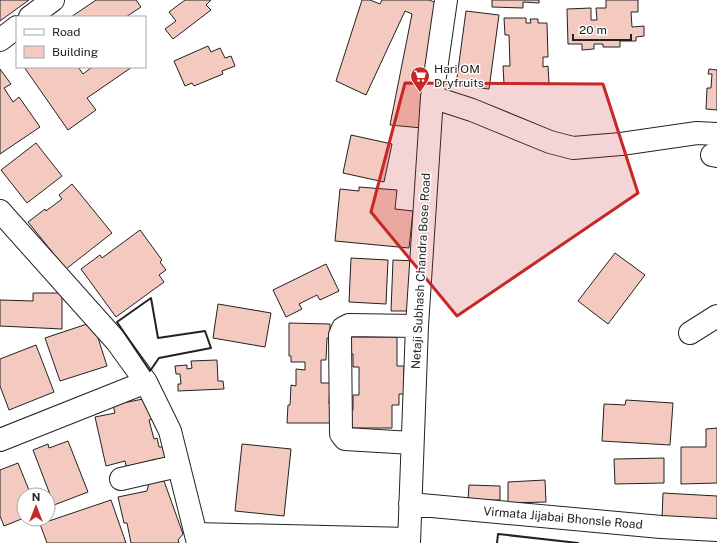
<svg xmlns="http://www.w3.org/2000/svg" width="717" height="543" viewBox="0 0 717 543" font-family="'Public Sans',sans-serif">
<style>
.building{fill:#f3c9c0;stroke:#222}
.lines{fill:none;stroke-linecap:round;stroke-linejoin:round}
.minor-casing{stroke:#222;stroke-width:24}
.minor{stroke:#fff;stroke-width:22}
.wall{stroke:#222;stroke-width:2}
.marked{fill:#c62828;fill-opacity:0.2;stroke:#c62828;stroke-width:3;stroke-linejoin:round}
.labels{text-anchor:middle;dominant-baseline:central;stroke-width:3;stroke-linejoin:round;paint-order:stroke}
.poi-label{font-size:12px;fill:#222;stroke:#fff;text-anchor:start}
.street-label{font-size:12px;fill:#222;stroke:#fff}
</style>
<rect width="100%" height="100%" fill="#fff"/>
<path class="building" d="M0 0H29L0 21Z
M96 0H136L141 7 126 17H71Z
M185 0H211L206 5 211 10 173 39 165 29 176 21 169 12Z
M362 0H370L380 4 382 0H429L439 4 422 128 390 125 412 14 405 11 366 95 336 81Z
M492 0H539V3L523 2V8L492 7Z
M606 0H638V12H631L632 27 644 26V36L636 37V41H620V47H603V44H594V49L582 50V44H568L567 9 591 8V20H597L596 8H606Z
M466 11 499 15 489 89 456 85Z
M504 18H526V23H531L530 19H538V23H547L548 57H543V67L548 66 549 83 504 84 503 66H510L509 35H505Z
M208 46 211 52 220 48 225 58 231 56 235 66 222 71 223 74 194 86 192 83 185 86 174 61Z
M24 67H78L83 74 92 67H132L87 98 96 110 68 130Z
M0 69 11 84 4 88 13 102 19 97 40 127 0 154Z
M709 69 717 70V110L706 109 707 88H711L712 74H708Z
M351 135 392 144 384 182 343 173Z
M36 143 62 176 27 203 1 170Z
M72 184 112 233 66 269 28 222 45 209 46 211 62 199 59 195Z
M359 187 397 190 395 209 413 211 409 248 335 241 340 189 359 191Z
M140 230 162 260 160 262 166 270 159 275 164 282 116 317 81 269 100 255 102 258Z
M615 253 645 275 608 324 578 301Z
M351 258 388 260 386 304 349 302Z
M393 260 418 261 416 311H391Z
M326 264 339 291 320 300 317 295 299 304 302 309 286 317 273 290Z
M33 293H62V329L0 326V300L33 301Z
M218 304 271 313 265 347 213 338Z
M93 322 107 366 60 381 45 338Z
M289 323 330 324V338H327L326 360H321V383H330L329 404H334L333 423H287L288 405H290L291 385 296 386V369L305 370V362H291V356H289Z
M350 337H397V366H404V394H399V405H392V428H350V410H353V395H359V367H353V354H350Z
M36 345 54 392 9 410 0 386V359Z
M217 360 218 381H223L224 389 178 391V384H181L180 374H176L175 366 187 365V369L192 368 191 361Z
M148 398 153 419 149 420 154 439 157 438 159 447H163L166 462 157 464 156 459 146 462 147 466 127 470 125 461 106 466 95 417 115 413 113 405Z
M626 400 673 403 670 445 602 441 604 404 625 405Z
M717 428V483L681 484V447H706V429Z
M68 441 88 492 54 505 33 450 48 444 49 448Z
M242 444 291 449 284 516 235 511Z
M664 458V483L615 484 614 459Z
M18 463 31 495H24V518L4 526 0 516V470Z
M545 480 546 502 508 503V482Z
M164 481 183 534 178 540 179 543H131L127 523H124L118 497 147 491 149 483Z
M469 485 500 486V500H468Z
M663 493 717 496V522L662 519Z
M111 500 126 543H47L40 524Z"/>
<g class="lines">
<g class="minor-casing">
<path id="minor" d="M30 17 53 0
M0 40 17 27
M432 97 472 110 550 142 573 148 621 144 697 133 717 134
M712 155 717 156
M0 211 117 342 146 382 0 440
M690 333 717 316
M146 382 170 431 198 543
M412 443 345 439 341 434 340 335 343 328 349 325 417 326
M121 479 178 466
M410 504 661 527 717 530
M196 534 409 539
M409 543 417 326 432 97 446 0"/>
</g>
<use href="#minor" class="minor"/>
<path class="wall" d="M151 298 158 338 205 331 211 348 159 358 150 371 117 322Z
M497 543 498 534 578 543"/>
</g>
<path class="marked" d="M405 83 603 84 638 193 457 316 371 212Z"/>
<defs>
<g id="supermarket-pin" transform="scale(1)"><path d="M0 17L-7.5 6A9.5 9.5 0 1 1 7.5 6Z" fill="#c62828" stroke="#fff"/><path d="M-6-5.5h2.5l.6 2H6L4.5 2H-2.5L-4.4-4H-6ZM-1.5 3.2a1.3 1.3 0 1 0 .1 0ZM3 3.2a1.3 1.3 0 1 0 .1 0Z" fill="#fff"/></g>
</defs>
<g fill-rule="evenodd">
<use href="#supermarket-pin" x="420" y="76"/>
</g>
<g class="labels">
<g class="poi-label">
<text x="434" y="69">Hari OM<tspan x="434" dy="14">Dryfruits</tspan></text>
</g>
<g class="street-label">
<text transform="translate(421 271) rotate(-87)">Netaji Subhash Chandra Bose Road</text>
<text transform="translate(563 518) rotate(5)">Virmata Jijabai Bhonsle Road</text>
</g>
</g>
<rect x="16" y="16" width="130" height="52" fill="#ffffff" stroke="#a7a7a7"/>
<rect x="24" y="29" width="20" height="6" fill="#ffffff" stroke="#a7a7a7"/>
<text x="52" y="36" font-size="12" fill="#222222">Road</text>
<rect x="24" y="46" width="20" height="12" fill="#f3c9c0" stroke="#a7a7a7"/>
<text x="52" y="56" font-size="12" fill="#222222">Building</text>
<g transform="translate(36 507)"><circle r="19" fill="#ffffff" stroke="#a7a7a7"/>
<path d="M0-3L7 15L0 10L-7 15Z" fill="#c62828"/>
<text y="-6" font-size="11" font-weight="bold" text-anchor="middle" fill="#222222">N</text>
</g>
<path d="M573 34v6h58v-6" fill="none" stroke="#222222" stroke-width="2"/>
<text x="579" y="34" font-size="12" fill="#222222" stroke="#ffffff" stroke-width="3" paint-order="stroke">20 m</text>
</svg>
